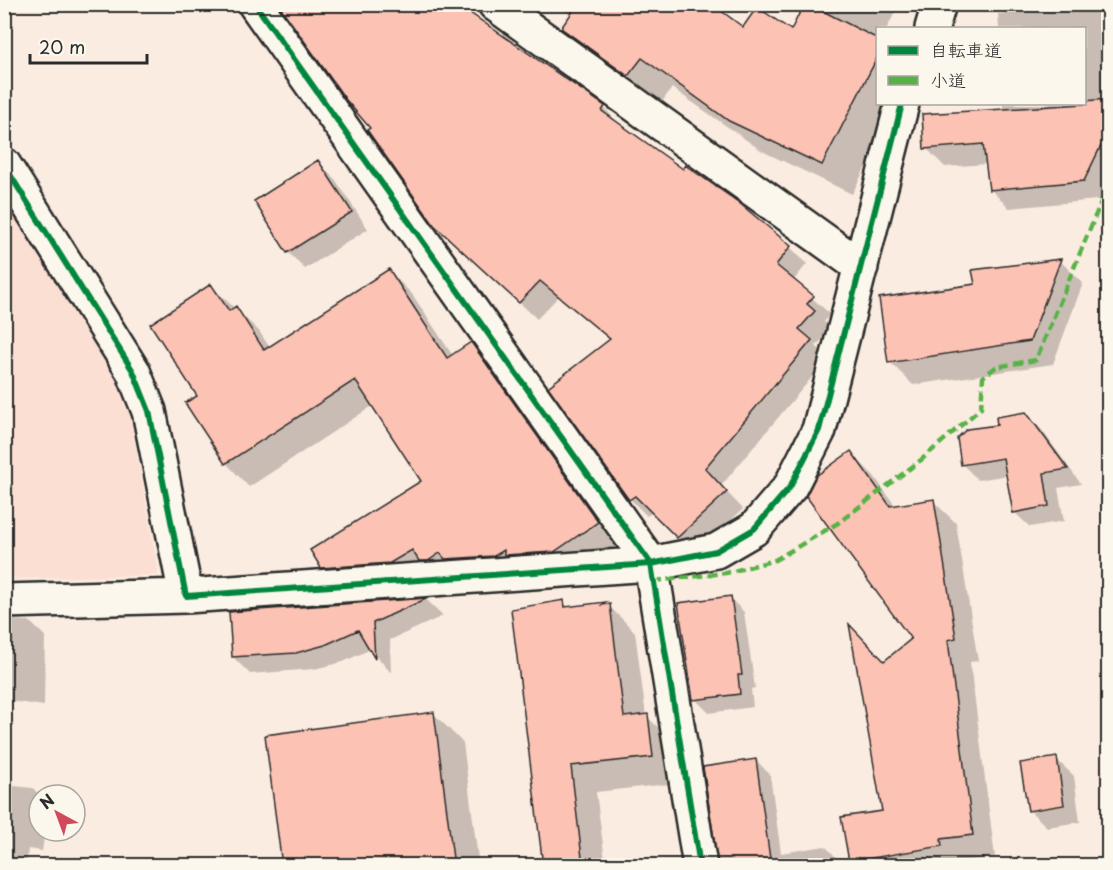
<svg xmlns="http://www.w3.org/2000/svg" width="1113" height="870" viewBox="0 0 1113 870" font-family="'Playpen Sans','Klee One',sans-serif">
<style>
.built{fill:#fbdfd3}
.shadow{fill:#0003}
.building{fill:#fcc2b3;stroke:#2b2b2b;stroke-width:1.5}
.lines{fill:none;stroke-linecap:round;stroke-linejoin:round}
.minor-casing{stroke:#2b2b2b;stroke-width:38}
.minor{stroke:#fbf7ec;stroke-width:33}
.quiet{stroke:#56b246;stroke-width:4.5;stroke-dasharray:9 4.5;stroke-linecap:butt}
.cycleway-casing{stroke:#fbf7ec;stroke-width:10}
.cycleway{stroke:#00873e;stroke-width:6}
</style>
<rect width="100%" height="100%" fill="#fbece1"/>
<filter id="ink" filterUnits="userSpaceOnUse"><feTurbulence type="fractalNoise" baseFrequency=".0167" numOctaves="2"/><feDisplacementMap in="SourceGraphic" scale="12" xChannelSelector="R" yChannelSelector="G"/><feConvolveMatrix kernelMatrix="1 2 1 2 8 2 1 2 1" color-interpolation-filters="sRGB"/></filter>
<g filter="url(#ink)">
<path class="built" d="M4 195 93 337 120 388 130 415 159 575 5 579Z"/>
<path class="shadow" d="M556 4H709L743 29 791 32 805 4H899L887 28H878V104H898L852 194 762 151 672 88 659 106 593 58 563 28 572 16Z
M1108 7V199L1009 208 990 189 987 164 945 167 926 148 1003 109V104H1084V28H999L998 14Z
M485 24 604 107 620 126 790 247 807 264 793 281 830 314 824 322 831 329 816 346 828 358 721 486 743 509 694 554 653 512 647 516 630 499 611 341 558 297 537 319 453 241Z
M318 162 335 179 368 229 305 269 288 252Z
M1060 261 1083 283 1053 364 913 385 890 362 976 285Z
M389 271 412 294 453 356 471 344 494 367 620 545 578 575 346 591 322 567 423 481 374 405 249 487 226 463 199 396 211 286 259 331 270 348Z
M1025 413 1041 429 1081 484 1058 488 1064 521 1030 527 1014 512 1008 475 978 480 962 464 999 426Z
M851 453 874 476 896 507 933 501 956 523 978 661 970 662 995 857 963 861V866H855L850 861 884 812 885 663 913 640Z
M730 598 744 612 755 688 751 689 753 707 709 713 695 699Z
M427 600 443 616 390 640 391 673 371 649 343 662 314 669 250 674 233 657 230 613Z
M563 602 569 608 606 603 635 632 646 716 674 742 678 783 596 792 605 860 623 859 630 866H545Z
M4 620 29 621 45 636 44 706 4 700Z
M434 714 463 743 479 866H284Z
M1056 759 1074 776 1080 822 1047 827 1029 810Z
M756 760 770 775 781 853 825 846 839 860 840 866H720Z
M4 785 33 788 39 795V831H45L42 851 28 849 26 866H4Z"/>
<path class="building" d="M278 4H457L605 106 602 111 683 169 685 165 738 202 791 246 776 265 814 296 807 304 815 311 799 329 812 340 705 468 727 492 677 538 635 496 629 500 548 387 610 339 540 281 519 303 434 225 367 130 370 128 346 100Z
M578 4H712L743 27 757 7 791 30 804 4H809L878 39V56L822 165 729 121 642 58 628 76 561 28Z
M1108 99V131L1084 181 989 190 983 144 924 149 922 114 1084 104V101Z
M318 160 352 212 287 253 254 201Z
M1061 259 1030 341 888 363 879 298 975 284 972 270Z
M389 269 447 358 471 342 598 522 554 552 504 555V550L494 556 445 559 440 553 428 561H419L412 550 390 563 321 568 310 550 421 481 355 380 225 464 185 403 197 396 150 324 211 284 229 311 236 306 264 350Z
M1026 412 1068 469 1044 473 1049 506 1013 513 1003 458 961 465 957 438 967 429 997 425 996 417Z
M851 451 890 506 934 499 956 638 948 640 973 835 941 839 942 846 849 862 841 817 882 811 849 624 884 661 911 639 806 496 816 476Z
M731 596 742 675H738L740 694 693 700 678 603Z
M428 598 373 623 375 659 358 630 325 645 296 653 232 657 229 612Z
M564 600 565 607 606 602 602 605 610 604 624 717 648 714 653 757 571 766 583 866H543L511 609Z
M434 712 454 866H282L265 735Z
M1057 757 1064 805 1028 811 1020 763Z
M756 759 771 866H718L703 767Z"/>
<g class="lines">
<g class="minor-casing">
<path id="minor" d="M255 4 651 564 700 866
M495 4 861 267
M932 28 939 4
M4 165 133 371 149 411 186 596
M4 601 186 596 651 564 716 551 754 529 790 487 819 430 902 104"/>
</g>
<use href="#minor" class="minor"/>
<path class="quiet" d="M654 581 726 573 775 560 838 523 921 460 981 408 983 377 996 367 1036 360 1108 185"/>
<g class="cycleway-casing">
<path id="cycleway" d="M255 4 651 564 700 866
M4 165 133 371 149 411 186 596 651 564 716 551 754 529 790 487 819 430 902 104"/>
</g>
<use href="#cycleway" class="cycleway"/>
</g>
</g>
<rect width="1113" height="870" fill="none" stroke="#fbf7ec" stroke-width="24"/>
<rect x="12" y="12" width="1089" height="846" fill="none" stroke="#2b2b2b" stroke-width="2" filter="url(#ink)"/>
<rect x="876" y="27" width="210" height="78" fill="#fbf7ec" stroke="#a8a59f" stroke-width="1.5"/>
<rect x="888" y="46" width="30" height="9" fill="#00873e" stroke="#a8a59f" stroke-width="1.5"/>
<text x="930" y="57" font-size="18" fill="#2b2b2b">自転車道</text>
<rect x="888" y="76" width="30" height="9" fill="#56b246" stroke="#a8a59f" stroke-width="1.5"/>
<text x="930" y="87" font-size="18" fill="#2b2b2b">小道</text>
<g transform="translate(57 813) rotate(319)"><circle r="28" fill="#fbf7ec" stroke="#a8a59f" stroke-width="1.5"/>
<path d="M0-4.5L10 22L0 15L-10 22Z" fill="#d1495b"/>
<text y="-9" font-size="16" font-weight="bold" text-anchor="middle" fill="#2b2b2b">N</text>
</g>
<path d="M30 54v9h117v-9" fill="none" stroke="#2b2b2b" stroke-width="3"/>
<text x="39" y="54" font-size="18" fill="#2b2b2b" stroke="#fbf7ec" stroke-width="4.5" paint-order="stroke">20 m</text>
</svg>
